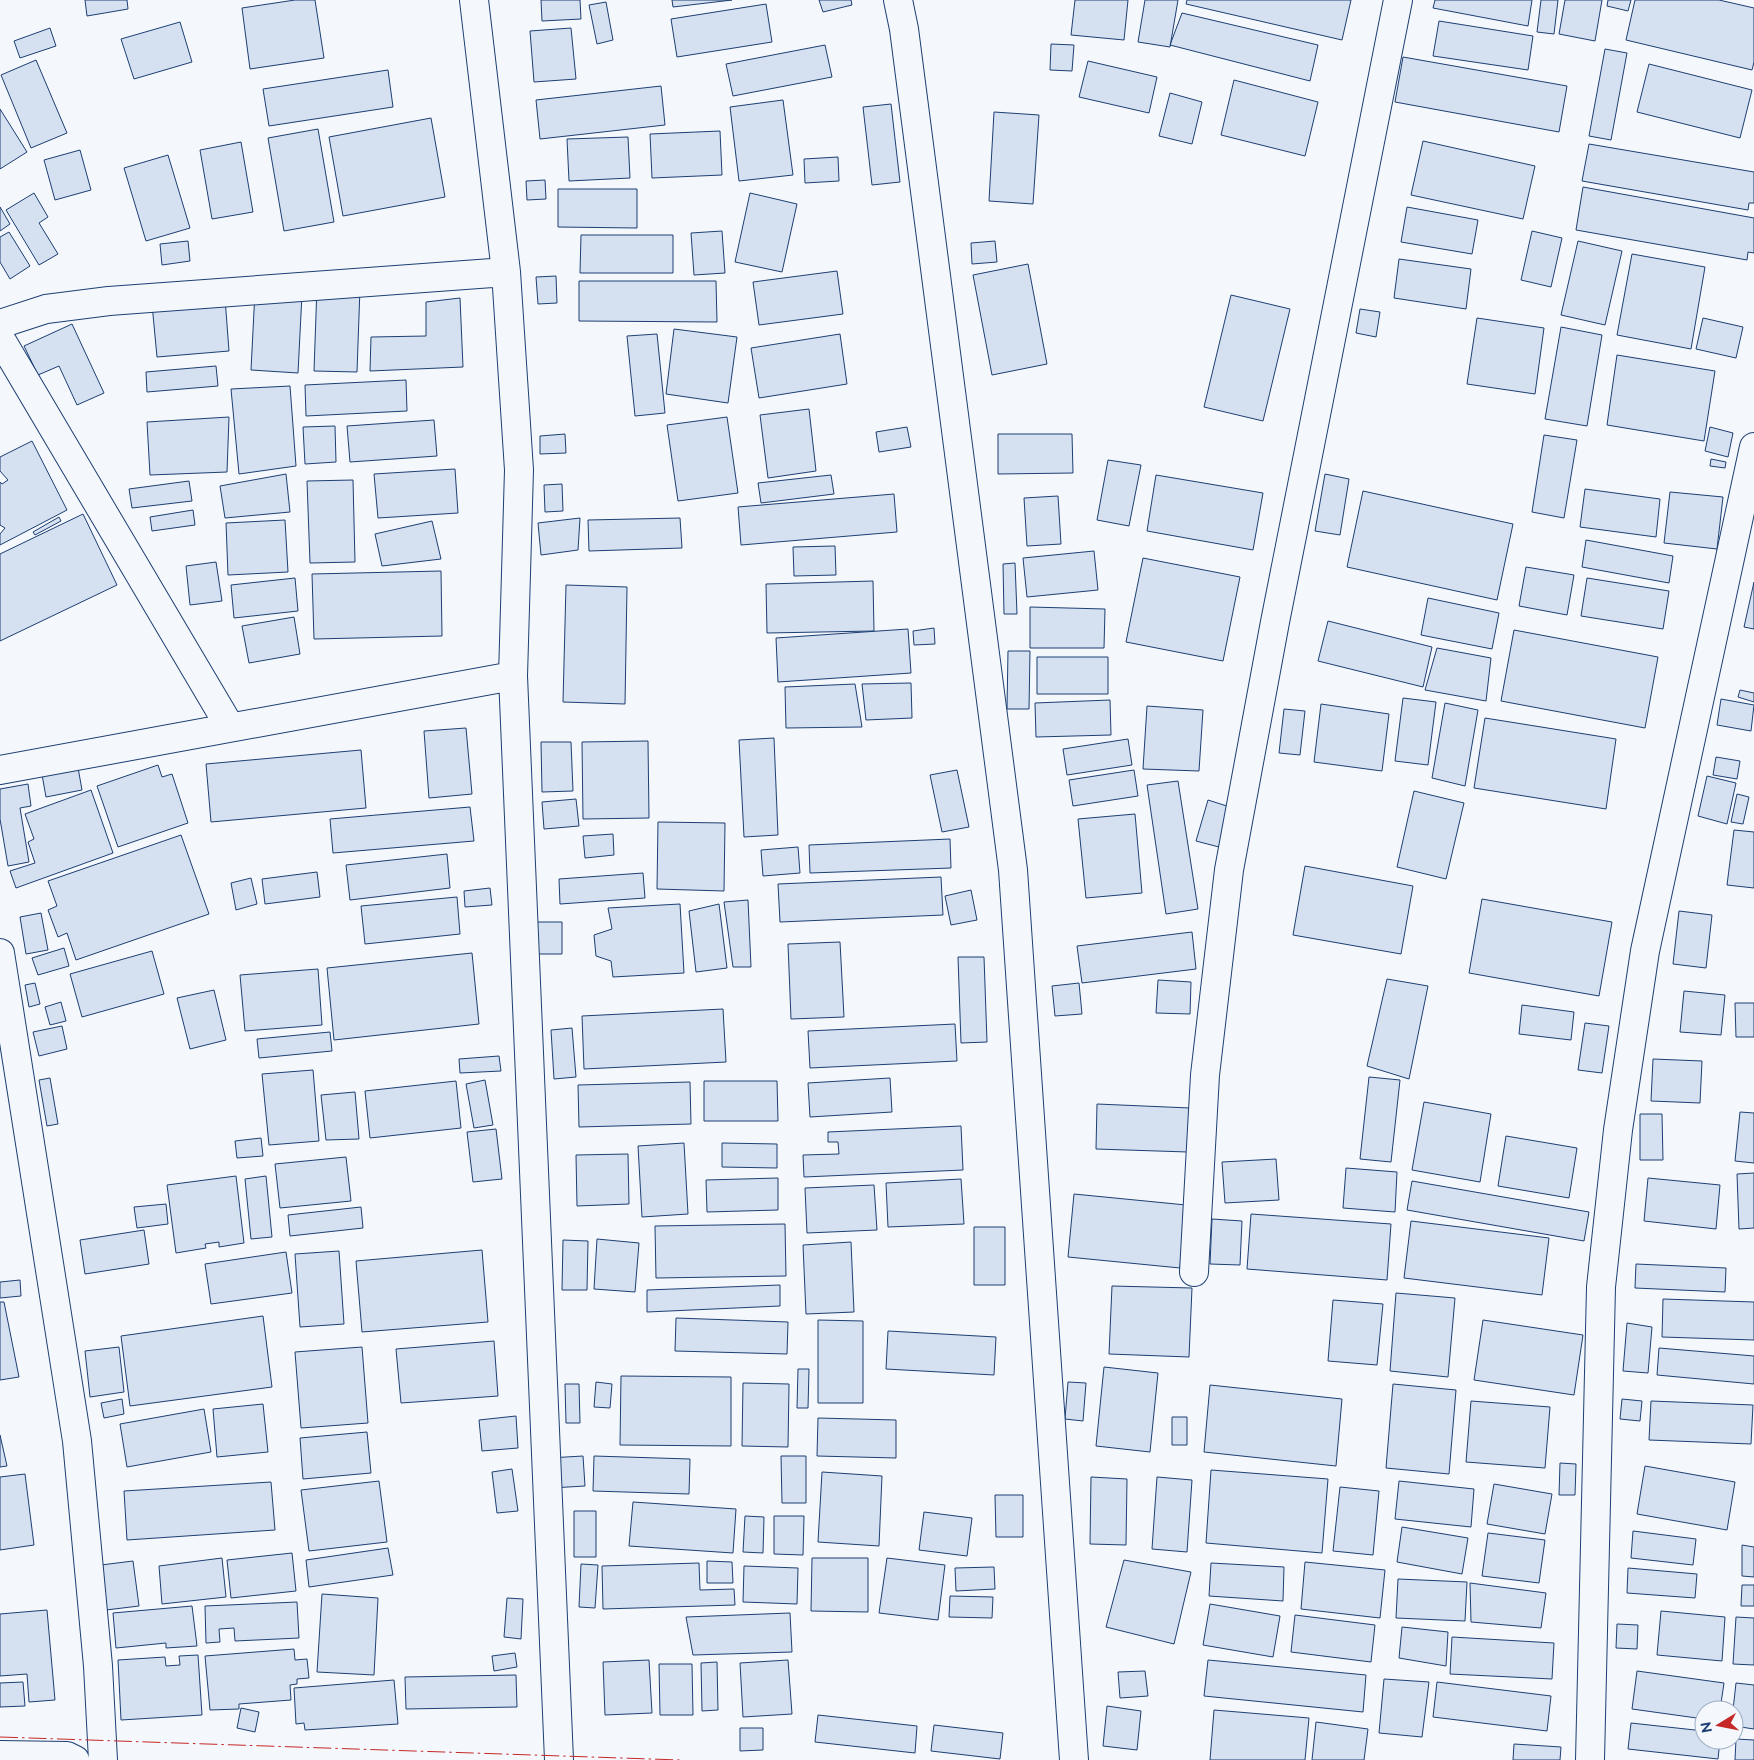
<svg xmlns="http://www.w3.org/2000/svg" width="1754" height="1760" viewBox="0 0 1754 1760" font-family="Raleway,sans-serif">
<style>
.building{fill:#d5e0f0;stroke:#1d3f73}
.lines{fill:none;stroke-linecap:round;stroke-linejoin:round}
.minor-casing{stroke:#1d3f73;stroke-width:30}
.minor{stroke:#f4f7fb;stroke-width:28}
.power{stroke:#c62828;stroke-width:1;stroke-dasharray:18 4 2.5 4;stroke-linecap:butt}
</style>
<rect width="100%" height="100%" fill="#f4f7fb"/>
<path class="building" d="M85 0H127L128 9 87 16Z
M295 0H315L324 58 250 69 242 8Z
M541 0H580L581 19 542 21Z
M672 0H732L673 7Z
M819 0H851L852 5 823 12Z
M1075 0H1128L1124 40 1071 35Z
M1145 0H1178L1170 47 1138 42Z
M1187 0H1351L1342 40 1186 4Z
M1435 0H1532L1528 26 1433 8Z
M1541 0H1558L1554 34 1537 32Z
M1565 0H1602L1595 41 1559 34Z
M1608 0H1631L1628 11 1607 6Z
M1635 0H1719L1754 8V62L1752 70 1626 40Z
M606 2 613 40 597 44 589 5Z
M766 4 772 42 677 57 671 19Z
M1182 13 1318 45 1310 81 1170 45Z
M1439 21 1533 36 1528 70 1433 56Z
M180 22 192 62 134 79 121 39Z
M50 28 56 46 20 58 14 41Z
M571 28 576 79 534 82 530 31Z
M1051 44 1074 45 1072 71 1050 70Z
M825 45 832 77 733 96 726 64Z
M1605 49 1627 53 1611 140 1589 136Z
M1403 57 1567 86 1559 132 1395 102Z
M36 60 67 133 31 148 1 75Z
M1088 61 1157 77 1149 113 1079 97Z
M1649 64 1752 90 1740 138 1637 112Z
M388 70 393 107 269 126 263 89Z
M1234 80 1318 102 1305 156 1221 135Z
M661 86 665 125 540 139 536 100Z
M1170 93 1202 102 1192 144 1159 136Z
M783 100 793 175 739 181 730 107Z
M891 104 900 182 872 185 863 107Z
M0 109 27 152 0 169Z
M994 112 1039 115 1033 204 989 201Z
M431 118 445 197 343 216 329 137Z
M318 129 334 222 284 231 268 138Z
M720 131 722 175 652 178 650 134Z
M628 137 630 178 569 181 567 139Z
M1423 141 1535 166 1523 219 1411 195Z
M241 142 253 212 212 219 200 150Z
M1589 144 1754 172V203H1749L1748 210 1582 181Z
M80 150 91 190 55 200 44 160Z
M168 155 190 228 146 241 124 168Z
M838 157 839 181 805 183 804 159Z
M545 180 546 199 527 200 526 181Z
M1583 187 1754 218V253L1748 252 1747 260 1576 230Z
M558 189H637V228L558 227Z
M34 193 48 217 39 223 58 254 39 265 6 210Z
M750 193 797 204 782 272 735 262Z
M0 207 10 224 0 231Z
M1407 207 1478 220 1472 254 1401 242Z
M722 231 725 273 694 275 691 233Z
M1532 231 1562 238 1551 287 1521 280Z
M9 232 30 266 10 279 0 262V237Z
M581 235H673V273H580Z
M188 241 190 261 162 265 160 244Z
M995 241 997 262 972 264 971 243Z
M1578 241 1622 251 1605 325 1561 315Z
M1632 254 1705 267 1691 349 1617 335Z
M1399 259 1471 269 1466 309 1394 298Z
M1028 264 1047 364 992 375 973 275Z
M837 271 843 314 759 325 753 282Z
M556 276 557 303 538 304 536 277Z
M579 281H716L717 322 579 321Z
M317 286 360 288 357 372 314 371Z
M255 291 302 294 298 373 251 370Z
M1231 295 1290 309 1263 421 1204 407Z
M225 298 229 351 157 357 152 304Z
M460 298 463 367 370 371 371 337 426 336V302Z
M1360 309 1380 312 1376 337 1356 333Z
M1477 318 1544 328 1535 394 1467 384Z
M1703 318 1743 327 1736 358 1696 349Z
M72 324 104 393 77 405 59 366 38 375 24 346Z
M1561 327 1602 335 1587 426 1545 419Z
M674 329 737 337 728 403 666 394Z
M657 334 665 413 635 416 627 336Z
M840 334 847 384 759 398 751 348Z
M1617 355 1715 371 1704 441 1607 425Z
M216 366 218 386 147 392 146 372Z
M406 380 407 411 306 416 305 385Z
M290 386 296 466 239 474 231 389Z
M809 409 816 471 768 478 760 415Z
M229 417 227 472 150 475 147 422Z
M727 417 738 493 678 501 667 425Z
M434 420 437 456 350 462 347 426Z
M335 426 336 462 305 464 303 427Z
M907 427 911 447 879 452 876 432Z
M1710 427 1733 433 1728 457 1705 451Z
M565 434 566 453 540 454V436Z
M998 434H1072L1073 473 998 474Z
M1544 435 1577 440 1564 518 1532 512Z
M32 441 67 510 0 545V534L5 528 0 525V482L2 484 8 480 0 471V457Z
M1711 459 1726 462 1725 468 1710 466Z
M1108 460 1141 465 1129 526 1097 520Z
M455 469 458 513 378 518 374 474Z
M286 474 290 512 225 518 220 486Z
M1325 474 1349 479 1340 535 1315 531Z
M831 475 834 494 761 503 758 483Z
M1156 475 1263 493 1253 550 1147 531Z
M353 480 355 562 310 563 307 481Z
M189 481 192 501 132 508 129 489Z
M562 484 563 511 545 512 544 485Z
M1585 489 1660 499 1656 537 1580 527Z
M1363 491 1513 524 1497 600 1347 567Z
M1670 492 1723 497 1717 549 1664 543Z
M894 494 897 532 741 545 738 507Z
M1058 496 1061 544 1027 546 1024 498Z
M193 510 195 525 152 531 150 517Z
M83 514 117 585 0 641V554Z
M59 517 61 521 35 535 33 532Z
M580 518 578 550 541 555 538 523Z
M680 518 682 548 589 551 588 520Z
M285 520 288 572 228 575 226 523Z
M432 521 441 559 382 566 375 534Z
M1586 540 1673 556 1669 583 1582 567Z
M835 546 836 575 794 576 793 547Z
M1094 551 1098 590 1027 597 1023 558Z
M1143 558 1240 577 1223 661 1126 642Z
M216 562 222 601 190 605 186 566Z
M1015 563 1017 614H1004L1003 564Z
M1526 567 1574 575 1567 615 1519 606Z
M441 571 442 636 314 639 312 574Z
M295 578 298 611 234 618 231 585Z
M1587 578 1669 591 1663 629 1581 616Z
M873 581 874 631 767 633 766 584Z
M1754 582V629L1744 627Z
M566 585 627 587 625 704 563 702Z
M1428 598 1499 613 1492 649 1421 635Z
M1030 607 1105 609 1104 648H1030Z
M294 617 300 654 249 663 242 626Z
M1328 621 1432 647 1423 687 1318 661Z
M934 628 935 644 914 645 913 631Z
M908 629 911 673 778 682 776 638Z
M1514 630 1658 657 1645 728 1501 701Z
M1437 648 1491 658 1486 701 1425 690Z
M1008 651H1030L1029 709H1007Z
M1037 657H1108V694H1037Z
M911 683 912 718 866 720 862 684Z
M855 684 862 727 786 728 785 687Z
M1740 690 1754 693V702L1738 697Z
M1403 698 1436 702 1428 765 1395 761Z
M1721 699 1754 705 1751 731 1717 725Z
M1110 700 1111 735 1036 737 1035 703Z
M1445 703 1478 710 1465 786 1432 778Z
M1321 704 1389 714 1382 771 1314 762Z
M1147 706 1203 710 1199 771 1143 769Z
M1284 709 1305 711 1300 755 1279 753Z
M1485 718 1616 739 1606 809 1474 788Z
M466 728 472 794 429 798 424 731Z
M774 738 778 835 744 837 739 740Z
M1128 739 1132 765 1067 775 1063 749Z
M648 741 649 818 583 819 582 742Z
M541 742H571L573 791 542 792Z
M361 750 366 808 211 822 206 764Z
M1716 757 1740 761 1737 779 1713 775Z
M77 762 82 790 46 797 41 769Z
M158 765 162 777 172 774 188 823 118 847 97 786Z
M957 770 969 827 942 832 930 775Z
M1134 770 1138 796 1073 806 1069 780Z
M1707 776 1736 783 1727 824 1698 816Z
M1178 781 1198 909 1166 914 1147 785Z
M28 784 31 806 20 808 29 862 8 866 0 819V789Z
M91 790 113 853 16 888 10 871 35 863 28 842 34 839 25 814Z
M1414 791 1464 803 1446 879 1397 867Z
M1737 794 1749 797 1743 824 1731 822Z
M576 799 579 826 544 829 542 802Z
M1208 800 1230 807 1219 847 1196 841Z
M470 807 474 841 333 853 330 819Z
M1135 814 1142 893 1086 898 1078 819Z
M658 822 725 823 724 891 657 889Z
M1734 830 1754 832V888L1727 885Z
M613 834 614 855 585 858 583 836Z
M181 835 209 914 76 960 67 933 58 937 48 910 57 906 48 881Z
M950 839 951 868 810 873 809 845Z
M798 847 800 873 763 876 761 850Z
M447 854 450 888 350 900 346 865Z
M1305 866 1413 886 1401 954 1293 935Z
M317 872 320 897 265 904 262 879Z
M643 873 645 898 560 904 559 879Z
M941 877 943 915 780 922 778 884Z
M251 878 257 904 236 910 231 883Z
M490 888 492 905 465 907 464 891Z
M971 890 977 920 951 925 945 896Z
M457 897 460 934 365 944 361 906Z
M1482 899 1612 922 1599 996 1469 973Z
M748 900 751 967H733L724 902Z
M680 904 684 973 613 977 611 961 596 956 594 935 612 929 608 908Z
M719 904 727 968 696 972 689 911Z
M1679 911 1712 915 1706 968 1673 964Z
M41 913 48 950 26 954 20 917Z
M537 922H562V954H538Z
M1192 932 1196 969 1082 983 1077 946Z
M840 942 844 1017 791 1019 788 944Z
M64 948 69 966 38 975 32 958Z
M152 951 164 994 82 1017 70 974Z
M472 953 479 1024 334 1040 327 968Z
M958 957H984L987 1042 961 1043Z
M318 969 322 1025 245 1031 240 975Z
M1387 979 1428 986 1409 1079 1367 1066Z
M1158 980 1191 982 1190 1014 1156 1013Z
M35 983 40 1004 29 1007 25 985Z
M1079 983 1082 1014 1055 1016 1052 986Z
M214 990 226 1040 190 1049 177 998Z
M1684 991 1725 995 1721 1035 1680 1032Z
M61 1002 66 1021 50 1025 45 1007Z
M1735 1003H1754V1037H1736Z
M1522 1005 1574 1012 1571 1040 1519 1034Z
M723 1009 726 1062 584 1069 582 1016Z
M1585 1023 1609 1026 1602 1073 1578 1070Z
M955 1024 957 1061 810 1068 808 1031Z
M62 1026 67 1049 39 1056 33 1032Z
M572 1028 576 1077 554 1079 551 1030Z
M330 1032 332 1051 259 1058 257 1039Z
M499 1056 501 1071 460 1073 459 1059Z
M1653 1059 1702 1061 1700 1103 1651 1101Z
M313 1070 319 1141 269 1145 262 1074Z
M1369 1077 1400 1080 1391 1162 1360 1159Z
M50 1078 58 1124 47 1126 39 1080Z
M890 1078 892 1112 810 1117 808 1083Z
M485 1080 493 1125 474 1128 466 1084Z
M456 1081 461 1128 370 1138 365 1091Z
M704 1081H777L778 1121H704Z
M690 1082 691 1124 579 1127 578 1085Z
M355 1092 359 1139 326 1140 321 1095Z
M1424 1102 1491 1114 1480 1182 1412 1170Z
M1097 1104 1190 1108 1188 1152 1096 1149Z
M1740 1112 1754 1113V1163L1735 1161Z
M1640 1114H1662L1663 1160H1640Z
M961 1126 963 1170 804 1177 803 1155 839 1154 838 1142H828V1132Z
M496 1129 502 1179 473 1182 467 1132Z
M1506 1136 1577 1148 1569 1198 1498 1186Z
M261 1138 263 1156 237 1158 235 1141Z
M684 1143 688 1214 642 1217 638 1146Z
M722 1143 777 1144V1168L722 1167Z
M628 1154 629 1204 577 1206 576 1155Z
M346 1157 351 1201 280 1208 275 1164Z
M1276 1159 1279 1200 1225 1203 1222 1162Z
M1346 1168 1397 1172 1395 1212 1343 1208Z
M1754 1173V1228L1739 1229 1737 1174Z
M236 1176 244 1243 219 1247V1242L205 1244 206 1248 176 1253 167 1185Z
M266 1176 272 1237 251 1239 245 1179Z
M778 1178V1210L707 1212 706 1180Z
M1648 1178 1720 1185 1716 1229 1644 1221Z
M961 1179 964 1224 888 1227 886 1183Z
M1412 1181 1589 1212 1584 1241 1407 1210Z
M874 1185 877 1230 807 1233 805 1188Z
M1074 1194 1186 1205 1180 1268 1068 1257Z
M166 1204 168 1224 137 1228 134 1207Z
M361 1207 363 1228 290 1236 288 1215Z
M1251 1214 1391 1224 1387 1280 1247 1269Z
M1212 1219 1242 1221 1240 1265 1210 1264Z
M1411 1221 1549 1238 1542 1295 1404 1278Z
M785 1224 786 1276 656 1278 655 1226Z
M974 1227H1005V1285H974Z
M144 1230 149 1264 85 1274 80 1240Z
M597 1239 639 1243 635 1292 594 1289Z
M563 1240 588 1241 587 1290H562Z
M851 1242 854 1312 806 1314 803 1245Z
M482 1250 488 1322 362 1332 356 1261Z
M339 1251 344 1324 300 1327 295 1254Z
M286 1252 292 1293 211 1304 205 1264Z
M1636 1264 1726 1268 1725 1292 1635 1288Z
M20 1280 21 1296 0 1298V1282Z
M780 1285V1306L647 1312V1290Z
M1112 1286 1192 1288 1189 1357 1109 1354Z
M1396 1293 1455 1298 1448 1377 1390 1371Z
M1663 1299 1754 1302V1340L1662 1337Z
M1333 1300 1383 1304 1377 1365 1328 1361Z
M0 1302H4L19 1377 0 1380Z
M263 1316 272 1387 130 1406 121 1336Z
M676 1318 788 1322 787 1354 675 1351Z
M818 1320 863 1321V1403H818Z
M1483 1320 1583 1335 1574 1395 1474 1380Z
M1627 1323 1652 1327 1648 1373 1623 1371Z
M888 1331 996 1337 994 1375 886 1369Z
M494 1341 498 1396 401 1403 396 1349Z
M119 1347 124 1392 90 1397 85 1351Z
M362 1347 368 1423 301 1428 295 1352Z
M1659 1348 1754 1356V1384L1657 1375Z
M1104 1367 1158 1373 1150 1452 1096 1446Z
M798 1369H809L808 1408H797Z
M621 1376 731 1377V1446L620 1445Z
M596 1382 612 1384 610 1408 594 1407Z
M1068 1382 1086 1383 1083 1421 1065 1419Z
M743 1383 789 1384 788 1447 742 1446Z
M565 1384H579L580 1423H566Z
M1393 1384 1456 1390 1449 1474 1386 1468Z
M1210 1385 1342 1399 1336 1466 1204 1452Z
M122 1399 124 1414 104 1418 101 1403Z
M1622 1399 1642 1401 1640 1421 1620 1419Z
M1471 1401 1550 1407 1545 1468 1466 1462Z
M1651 1401 1753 1405 1751 1444 1649 1440Z
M263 1404 268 1452 217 1457 213 1409Z
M204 1409 211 1452 127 1467 120 1424Z
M516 1416 518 1448 482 1451 479 1420Z
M1172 1417H1187V1445H1172Z
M818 1418 896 1420V1458L817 1456Z
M367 1432 371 1473 303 1479 300 1438Z
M0 1435 7 1466 0 1467Z
M583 1456 585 1486 551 1488 549 1458Z
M594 1456 690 1459 689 1494 593 1491Z
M781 1456H806V1503H782Z
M1560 1463 1576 1464 1575 1495H1559Z
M1645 1466 1735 1482 1727 1530 1637 1514Z
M512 1469 518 1511 497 1513 492 1472Z
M1211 1470 1328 1479 1322 1553 1206 1543Z
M822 1472 882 1476 879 1546 818 1542Z
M25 1474 34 1545 0 1550V1477Z
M1091 1477 1127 1479 1126 1545 1090 1544Z
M1157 1477 1192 1480 1187 1552 1152 1549Z
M379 1481 387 1542 309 1551 301 1490Z
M1399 1481 1474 1489 1471 1527 1395 1519Z
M271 1482 275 1530 127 1540 124 1491Z
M1494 1484 1552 1494 1545 1534 1487 1524Z
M1340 1487 1379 1491 1373 1555 1333 1551Z
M995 1495H1023V1537H996Z
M633 1502 736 1509 733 1553 629 1546Z
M574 1511H596V1557H574Z
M924 1512 972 1518 967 1556 919 1550Z
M745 1516 764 1517 763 1553 743 1552Z
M774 1516H804L803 1555 774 1554Z
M1402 1527 1468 1538 1462 1574 1397 1562Z
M1633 1531 1696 1539 1693 1565 1631 1558Z
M1488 1533 1545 1540 1539 1583 1482 1576Z
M1742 1545 1754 1547V1577L1742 1576Z
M388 1548 393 1575 309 1587 306 1560Z
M292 1553 296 1591 231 1598 227 1560Z
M222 1558 226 1597 162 1604 159 1566Z
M812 1558H868V1612L811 1611Z
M887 1558 945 1565 938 1620 879 1613Z
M1124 1560 1191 1572 1174 1644 1106 1627Z
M133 1561 139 1606 106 1610 101 1565Z
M707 1561 732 1562 733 1583H707Z
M1305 1562 1385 1570 1380 1618 1301 1609Z
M699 1563 700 1590 734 1589 735 1605 603 1609 602 1566Z
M1211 1563 1284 1567 1283 1601 1209 1596Z
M581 1564 598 1565 595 1608 579 1607Z
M744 1566 798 1568 797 1604 743 1602Z
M994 1567 995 1589 956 1591 955 1568Z
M1628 1568 1697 1574 1695 1598 1627 1593Z
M1398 1579 1467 1582 1465 1621 1396 1618Z
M1470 1583 1546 1593 1541 1628 1471 1622Z
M1742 1585H1754V1606H1741Z
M322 1594 378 1598 374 1675 317 1672Z
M950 1596 993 1597 992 1618 949 1617Z
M507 1598 523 1599 521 1639 504 1637Z
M297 1602 299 1638 235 1641 234 1628 219 1629 220 1642 206 1643 205 1606Z
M1210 1604 1280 1616 1273 1657 1203 1645Z
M192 1606 197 1646 166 1648V1643L116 1648 113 1613Z
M47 1610 55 1700 29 1702 27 1674 0 1676V1614Z
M1661 1611 1725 1617 1722 1661 1657 1655Z
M790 1613 792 1652 693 1655 686 1617Z
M1295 1615 1375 1625 1371 1662 1291 1652Z
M1736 1617 1754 1618V1665L1733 1664Z
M1617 1624 1638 1625 1637 1649 1616 1648Z
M1402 1627 1448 1632 1446 1666 1399 1658Z
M1452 1637 1554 1643 1552 1679 1450 1674Z
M294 1649 295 1660 307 1659 309 1678 297 1679V1684L290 1685 291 1700 239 1704V1709L210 1710 205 1656Z
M515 1653 517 1667 494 1671 492 1656Z
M198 1655 202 1715 121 1720 118 1660 165 1657 166 1666 180 1665 179 1656Z
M649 1660 652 1713 605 1715 603 1662Z
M788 1660 792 1714 743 1717 740 1663Z
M1208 1660 1366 1675 1363 1712 1204 1696Z
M717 1662 718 1710 702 1711 701 1663Z
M659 1664H692L693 1715H660Z
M1145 1671 1148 1696 1120 1698 1118 1672Z
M1637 1671 1724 1683 1720 1710H1704V1719L1632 1709Z
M516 1675 517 1707 406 1709 405 1677Z
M1384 1679 1429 1682 1422 1737 1379 1733Z
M394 1680 398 1724 305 1730 304 1723 296 1724 294 1688Z
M23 1682 25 1706 0 1707V1683Z
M1437 1682 1551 1696 1547 1731 1433 1717Z
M1736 1683 1754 1685V1729L1734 1726V1710H1733Z
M1107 1706 1141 1711 1137 1750 1103 1746Z
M241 1708 259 1712 255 1732 237 1728Z
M1214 1710 1309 1718 1305 1760H1210Z
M818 1715 917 1726 915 1753 815 1742Z
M1316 1722 1368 1729 1364 1760H1312Z
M1631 1723 1704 1731V1740H1720L1718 1759 1628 1749Z
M934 1725 1003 1733 1000 1759 931 1751Z
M740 1728H763V1750L740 1751Z
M1736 1739 1754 1740V1760H1735Z
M1514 1744 1561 1747 1560 1760H1513Z"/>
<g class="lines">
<g class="minor-casing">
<path id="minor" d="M474 0 506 272 519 470 513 676 559 1760
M898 0 904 29 1013 870 1074 1760
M0 324 46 309 109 301 506 272
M0 338 230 727
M0 770 513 676
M0 953 77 1441 98 1666 103 1760
M1194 1272 1205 1075 1229 870 1275 622 1398 0
M0 1755 67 1756 75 1760
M1590 1760 1601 1287 1618 1130 1645 951 1754 447"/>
</g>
<use href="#minor" class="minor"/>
<path class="power" d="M0 1737 680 1760"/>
</g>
<g transform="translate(1719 1725) rotate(260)"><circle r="24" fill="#f4f7fb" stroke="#9eadc5"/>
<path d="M0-4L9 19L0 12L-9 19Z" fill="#c62828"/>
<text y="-8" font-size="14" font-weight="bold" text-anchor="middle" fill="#1d3f73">N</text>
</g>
</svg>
